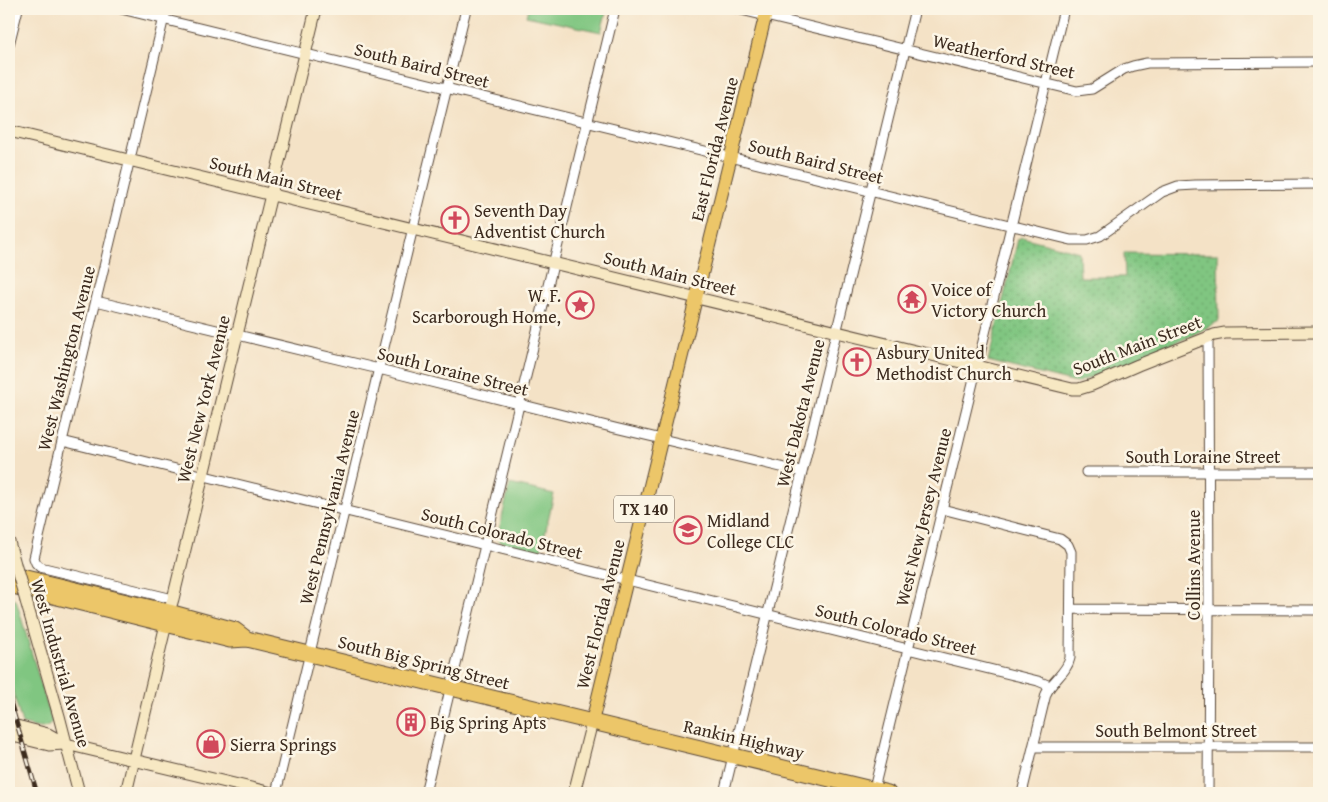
<svg xmlns="http://www.w3.org/2000/svg" width="1328" height="802" viewBox="0 0 1328 802" font-family="'Gentium Book Plus',serif">
<style>
.grass{fill:#80c681;stroke:#5e7850}
.park{fill:url(#park-dots);stroke:#5e7850}
.lines{fill:none;stroke-linecap:round;stroke-linejoin:round}
.street-casing{stroke:#574637;stroke-width:11}
.secondary-casing{stroke:#574637;stroke-width:13}
.primary-casing{stroke:#574637;stroke-width:14}
.highway-casing{stroke:#574637;stroke-width:17}
.street{stroke:#fff;stroke-width:9}
.secondary{stroke:#f7e8c3;stroke-width:11}
.primary{stroke:#ecc669;stroke-width:12}
.highway{stroke:#ecc669;stroke-width:15}
.rail-casing{stroke:#3b2a1e;stroke-width:4.5}
.rail{stroke:#fcf5e5;stroke-width:2.5;stroke-dasharray:8;stroke-linecap:butt}
.secondary-bridge-casing{stroke:#574637;stroke-width:13;stroke-linecap:butt}
.secondary-bridge{stroke:#f7e8c3;stroke-width:11}
.labels{text-anchor:middle;dominant-baseline:central;stroke-width:5;stroke-linejoin:round;paint-order:stroke}
.shield{fill:#fcf5e5;stroke:#75675a;stroke-width:1}
.shield-label{font-size:16px;font-weight:bold;fill:#3b2a1e}
.street-label{font-size:18px;fill:#3b2a1e;stroke:#fcf5e5}
.poi-label{font-size:18px;fill:#3b2a1e;stroke:#fcf5e5;text-anchor:start}
</style>
<defs>
<pattern id="park-dots" width="8" height="8" patternUnits="userSpaceOnUse" patternTransform="scale(1.25)"><rect width="8" height="8" fill="#80c681"/><path d="M2 2h.1M6 6h.1" fill="none" stroke="#6aa169" stroke-width="1.8" stroke-linecap="round"/></pattern>
</defs>
<rect width="100%" height="100%" fill="#fcf5e5"/>
<filter id="ink" filterUnits="userSpaceOnUse"><feTurbulence type="fractalNoise" baseFrequency=".02" numOctaves="2"/><feDisplacementMap in="SourceGraphic" scale="10" xChannelSelector="R" yChannelSelector="G"/><feConvolveMatrix kernelMatrix="1 2 1 2 8 2 1 2 1" color-interpolation-filters="sRGB"/></filter>
<filter id="wash" filterUnits="userSpaceOnUse"><feTurbulence type="fractalNoise" baseFrequency=".0096" numOctaves="4" result="noise"/><feDisplacementMap in="SourceGraphic" scale="20" xChannelSelector="R" yChannelSelector="G"/><feGaussianBlur stdDeviation="1.12" result="paint"/><feColorMatrix in="noise" values="0 0 0 0 0 0 0 0 0 0 0 0 0 0 0 0 0 1.4 0 .05"/><feComposite in="paint" operator="in"/></filter>
<g filter="url(#wash)">
<rect width="100%" height="100%" fill="#f4e2c6"/>
<path class="grass" d="M528 9H607L601 32 526 16Z
M510 484 554 494 541 551 500 542 497 538Z
M9 599 16 600 52 722C45 733 33 726 22 724L9 678Z"/>
<path class="park" d="M1022 237 1079 252 1080 277H1125L1124 253 1218 254 1219 321 1189 337 1112 369 1076 383 988 361 1018 239Z"/>
</g>
<g filter="url(#ink)">
<g class="lines">
<g class="street-casing">
<path id="street" d="M121 9 1071 240H1087L1100 236 1162 192 1178 186 1195 185 1319 184
M166 9 34 558 36 563 40 567 173 599
M737 9 1077 91 1092 89 1124 69 1133 66 1147 63 1319 62
M9 45 18 9
M96 301 379 369 615 428 802 472
M1208 336 1209 610 1208 793
M62 441 1038 681 1050 686
M1086 472H1319
M942 509 1060 539 1068 545 1071 552 1070 658C1067 673 1052 680 1046 694L1022 793
M1071 609 1319 610
M1033 747H1319
M276 793 466 9
M425 793 615 9
M724 793 915 9
M873 793 1064 9"/>
</g>
<g class="secondary-casing">
<path id="secondary" d="M9 131 1072 389H1079L1092 385 1138 365 1214 335 1225 333 1319 332
M9 542 15 564
M26 601 59 716 79 793
M169 612 173 599 316 9
M9 724 48 734 66 744 272 793
M9 735 49 745 64 744
M126 793 166 624
M574 793 592 722"/>
</g>
<g class="primary-casing">
<path id="primary" d="M592 722 767 9"/>
</g>
<g class="highway-casing">
<path id="highway" d="M9 574 169 612 235 630 247 639
M9 585 230 640 247 639 888 793"/>
</g>
<use href="#street" class="street"/>
<use href="#secondary" class="secondary"/>
<use href="#primary" class="primary"/>
<use href="#highway" class="highway"/>
<g class="rail-casing">
<path id="rail" d="M9 697 37 793"/>
</g>
<use href="#rail" class="rail"/>
<g class="secondary-bridge-casing">
<path id="secondary-bridge" d="M15 564 26 601"/>
</g>
<use href="#secondary-bridge" class="secondary-bridge"/>
</g>
</g>
<defs>
<g id="church-ring" transform="scale(1.4375)"><circle r="9.5" fill="#fcf5e5" stroke="#d1495b" stroke-width="1.5"/><path d="M-1.2-6h2.4v3.5h3.3v2.4h-3.3V6h-2.4V-.1h-3.3v-2.4h3.3Z" fill="#d1495b"/></g>
<g id="temple-ring" transform="scale(1.4375)"><circle r="9.5" fill="#fcf5e5" stroke="#d1495b" stroke-width="1.5"/><path d="M0-6L5-2H3V0L6.5 2.5H4V6H1.5V3h-3V6H-4V2.5H-6.5L-3 0V-2H-5Z" fill="#d1495b"/></g>
<g id="sight-ring" transform="scale(1.4375)"><circle r="9.5" fill="#fcf5e5" stroke="#d1495b" stroke-width="1.5"/><path d="M0-6L1.8-2.2L6-1.7L2.9 1.2L3.7 5.4L0 3.3L-3.7 5.4L-2.9 1.2L-6-1.7L-1.8-2.2Z" fill="#d1495b"/></g>
<g id="university-ring" transform="scale(1.4375)"><circle r="9.5" fill="#fcf5e5" stroke="#d1495b" stroke-width="1.5"/><path d="M0-5L7-2L0 1L-7-2ZM-4 1L0 2.5L4 1V4Q0 6-4 4Z" fill="#d1495b"/></g>
<g id="building-ring" transform="scale(1.4375)"><circle r="9.5" fill="#fcf5e5" stroke="#d1495b" stroke-width="1.5"/><path d="M-4-6H4V6H1V3H-1V6H-4ZM-2.5-4.3h1.7v1.8h-1.7ZM.8-4.3h1.7v1.8H.8ZM-2.5-1h1.7V.8h-1.7ZM.8-1h1.7V.8H.8Z" fill="#d1495b"/></g>
<g id="shop-ring" transform="scale(1.4375)"><circle r="9.5" fill="#fcf5e5" stroke="#d1495b" stroke-width="1.5"/><path d="M-5-2.5h2.3a2.7 3.5 0 0 1 5.4 0H5L5.5 6h-11ZM-1.5-2.5h3a1.5 2.3 0 0 0-3 0Z" fill="#d1495b"/></g>
</defs>
<g fill-rule="evenodd">
<use href="#church-ring" x="455" y="220"/>
<use href="#temple-ring" x="912" y="299"/>
<use href="#sight-ring" x="580" y="305"/>
<use href="#church-ring" x="857" y="362"/>
<use href="#university-ring" x="688" y="530"/>
<use href="#building-ring" x="411" y="722"/>
<use href="#shop-ring" x="211" y="744"/>
</g>
<g class="labels">
<rect class="shield" x="614" y="495.5" width="60" height="27" rx="4"/>
<g class="shield-label">
<text x="644" y="509">TX 140</text>
</g>
<g class="street-label">
<text transform="translate(1004 56) rotate(13)">Weatherford Street</text>
<text transform="translate(422 65) rotate(14)">South Baird Street</text>
<text transform="translate(714 149) rotate(-76)">East Florida Avenue</text>
<text transform="translate(816 161) rotate(14)">South Baird Street</text>
<text transform="translate(276 178) rotate(14)">South Main Street</text>
<text transform="translate(670 273) rotate(14)">South Main Street</text>
<text transform="translate(1137 345) rotate(-21)">South Main Street</text>
<text transform="translate(66 358) rotate(-76)">West Washington Avenue</text>
<text transform="translate(453 371) rotate(14)">South Loraine Street</text>
<text transform="translate(203 399) rotate(-76)">West New York Avenue</text>
<text transform="translate(800 413) rotate(-76)">West Dakota Avenue</text>
<text x="1203" y="456">South Loraine Street</text>
<text transform="translate(329 507) rotate(-76)">West Pennsylvania Avenue</text>
<text transform="translate(923 517) rotate(-76)">West New Jersey Avenue</text>
<text transform="translate(502 533) rotate(14)">South Colorado Street</text>
<text transform="translate(1193 565) rotate(-90)">Collins Avenue</text>
<text transform="translate(600 614) rotate(-76)">West Florida Avenue</text>
<text transform="translate(896 629) rotate(14)">South Colorado Street</text>
<text transform="translate(424 662) rotate(14)">South Big Spring Street</text>
<text transform="translate(61 663) rotate(74)">West Industrial Avenue</text>
<text x="1176" y="730">South Belmont Street</text>
<text transform="translate(744 739) rotate(13)">Rankin Highway</text>
</g>
<g class="poi-label">
<text x="474" y="210">Seventh Day<tspan x="474" dy="21">Adventist Church</tspan></text>
<text x="931" y="289">Voice of<tspan x="931" dy="21">Victory Church</tspan></text>
<text x="561" y="295" text-anchor="end">W. F.<tspan x="561" dy="21">Scarborough Home,</tspan></text>
<text x="876" y="352">Asbury United<tspan x="876" dy="21">Methodist Church</tspan></text>
<text x="707" y="520">Midland<tspan x="707" dy="21">College CLC</tspan></text>
<text x="430" y="722">Big Spring Apts</text>
<text x="230" y="744">Sierra Springs</text>
</g>
</g>
<rect width="1328" height="802" fill="none" stroke="#fcf5e5" stroke-width="30"/>
</svg>
